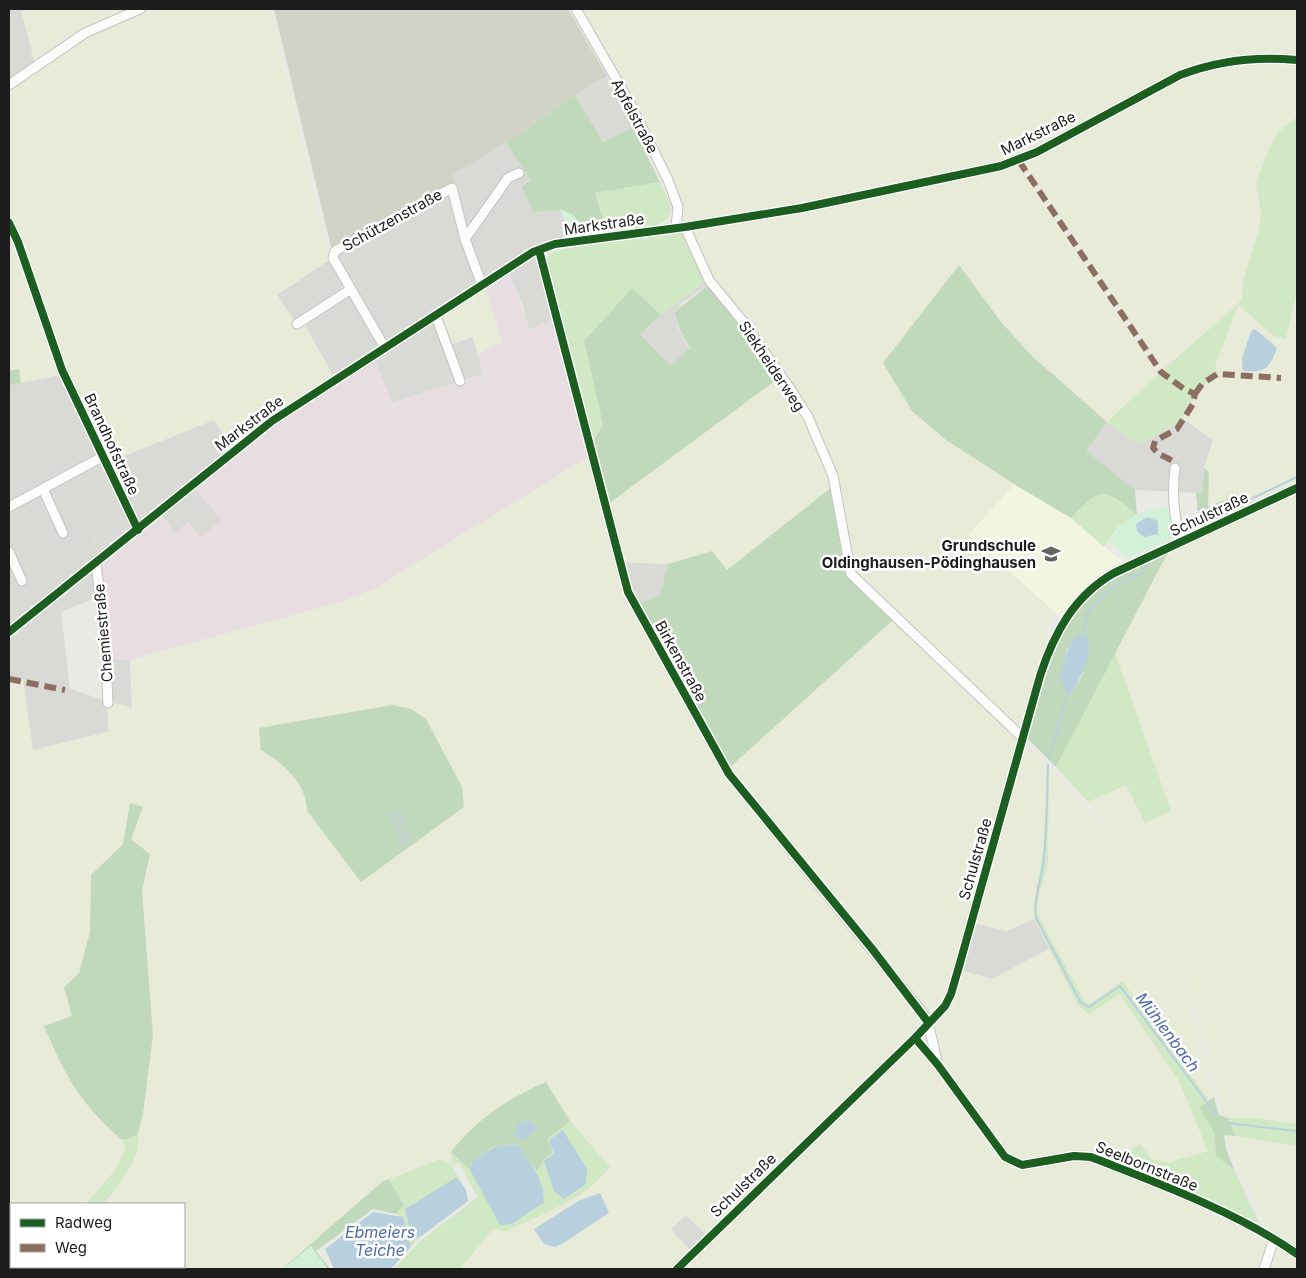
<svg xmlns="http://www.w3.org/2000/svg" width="1306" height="1278" viewBox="0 0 1306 1278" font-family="Inter,sans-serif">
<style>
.residential{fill:#d9d9d6}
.industrial{fill:#e8dee2}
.education{fill:#f2f5e0}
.construction{fill:#d2d3c7}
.farmland{fill:#e7ebd8;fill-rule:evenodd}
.grass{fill:#d1e8c4}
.forest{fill:#c1d9bb;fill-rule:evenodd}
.cemetery{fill:#c4d6c7}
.park{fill:#d2f1d8;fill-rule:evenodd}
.parking{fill:#dbdbd8}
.water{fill:#b8d0dd}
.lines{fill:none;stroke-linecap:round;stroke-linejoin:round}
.stream{stroke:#b8d0dd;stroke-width:2}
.minor-casing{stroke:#c3c3c1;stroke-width:11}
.minor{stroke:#fcfcfb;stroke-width:9}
.quiet{stroke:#8d6e63;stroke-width:6;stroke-dasharray:12 6;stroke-linecap:butt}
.cycleway-casing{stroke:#fff;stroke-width:11}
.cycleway{stroke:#1b5e20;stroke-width:8}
.labels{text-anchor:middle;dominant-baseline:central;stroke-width:5;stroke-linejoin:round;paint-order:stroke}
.street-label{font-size:15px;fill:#1c1c1c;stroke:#fff}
.poi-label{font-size:15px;font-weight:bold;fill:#1c1c1c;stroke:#fff;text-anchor:end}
.water-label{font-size:16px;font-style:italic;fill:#4c6ba8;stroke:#fff}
</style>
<rect width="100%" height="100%" fill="#eaeae5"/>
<path class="residential" d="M9 9H21L35 64 9 81Z
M607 76 633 127 603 142 575 95Z
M506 143 532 180 533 212 560 209 571 237 535 246 555 318 529 330 522 304 505 263 431 313 473 337 483 374 392 403 371 352 333 375 304 324 299 327 277 295 329 260 332 251 453 184 452 176Z
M707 280 710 284 683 302 675 314 679 330 690 349 670 365 640 334 661 315Z
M60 375 109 462 214 420 236 453 222 520 201 537 175 533 162 516 101 596 61 612 70 689 104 700 108 660H130L132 709 108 732 32 750 23 679 9 677V385Z
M1181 417 1213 440 1204 467 1202 493 1135 490 1085 451 1107 422 1139 443 1172 426Z
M621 562 668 564 660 595 638 604Z
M1034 919 1049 949 992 979 962 971 975 923 1007 931Z
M686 1215 707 1235 691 1251 670 1230Z"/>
<path class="industrial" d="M510 272 529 330 555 318 588 457 372 590 341 602 130 660H108L98 570 101 565 161 516 175 533 188 522 201 537 221 520 194 487 258 435 313 397 375 360 392 403 483 374 478 354 502 342 486 289Z"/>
<path class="education" d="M1014 484 1071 518 1104 547 1123 560 1094 578 1071 605 1063 619 968 535Z"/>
<path class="construction" d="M274 9H568L607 76 575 95 506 143 453 175 454 184 332 251Z"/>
<path class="farmland" d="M21 9H131L84 30 35 64Z
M151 9H269L329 260 277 295 299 327 304 324 333 375 269 417 231 446 214 420 109 462 64 369 20 239 9 214V91L75 44 105 27Z
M582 9H1297V57L1198 66 1036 150 1000 164 804 205 694 224 683 218 680 200 671 177Z
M1297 62V117L1278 132 1270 146 1256 184 1261 212 1259 230 1243 281 1242 297 1238 304 1274 336 1286 339 1297 291V484L1255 504 1238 494 1208 507 1209 472 1204 467 1213 440 1181 417 1195 393 1217 375 1215 367 1238 305 1162 370 1023 162 1180 79 1224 64ZM1251 331 1270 364 1267 368 1258 372 1243 371 1242 359Z
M1019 164 1159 373 1107 422 1032 356 1001 322 883 363 912 411 946 440 1014 484 968 535 1053 611 1020 731 856 577 837 481 802 406 711 279 690 234 694 229Z
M9 230 13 239V246L60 375 21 383 19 369 9 371Z
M486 289 502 342 478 354 473 337 450 345 442 317Z
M779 378 821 454 832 487 727 570 712 551 668 564 621 562 608 504Z
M588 457 623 595 724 773 920 1016 919 1024 707 1235 686 1215 670 1229 691 1251 673 1269H460L493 1229 570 1121 545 1082 526 1090 492 1113 452 1166 441 1159 383 1181 282 1269H97L95 1267H184V1204H104L135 1161 153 1035 142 891 150 855 131 839 143 807 130 803 123 844 91 875V932L79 973 64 987 72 1016 44 1027 61 1067 95 1117 121 1139 126 1149 115 1170 86 1204H11V1242H9V677L23 679 33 750 108 732V701L132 708 130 660 341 602 372 590ZM392 705 411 709 464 807 361 882 307 812V797L259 728Z
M1297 491V1124L1254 1118 1223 1117 1173 927 1171 928 1214 1097 1208 1099 1122 981 1090 1004 1084 1000 1039 917 1036 905 1048 863 1049 766 1107 830 1110 828 1088 802 1126 785 1171 811 1115 653 1169 550Z
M894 619 1018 739 948 992 938 1006 930 1011 924 1009 729 768Z
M1029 746 1047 764 1041 866 1033 904 1034 919 1007 931 975 923 1025 748Z
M1049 949 1078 1005 1089 1013 1120 994 1179 1081 1208 1151 1167 1163 1152 1159 1113 1162 1087 1151 1023 1162 1011 1158 943 1065 933 1027 953 999 962 971 992 979Z
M912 1045 920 1048 1008 1165 1022 1169 1088 1158 1269 1241 1262 1269H683Z
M1224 1134 1297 1146V1251L1268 1229Z
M1278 1245 1297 1258V1269H1266L1273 1249Z"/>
<path class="grass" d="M1297 117V291L1286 339 1274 336 1238 305 1215 366 1218 375C1193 389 1195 400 1180 419 1170 430 1154 437 1139 443L1132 440 1107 422 1159 373 1238 304 1242 297 1243 281 1259 230 1261 212 1256 184 1270 146 1278 132Z
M660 182 672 208C667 234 627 229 606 230L595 193Z
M681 231 685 232 707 280 661 315 632 288 584 341 603 425 592 442 547 258 552 252 578 246Z
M1102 493 1112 494 1137 515 1118 527 1104 547 1071 518 1091 498Z
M1115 653 1171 811 1145 823 1126 785 1088 802 1056 767Z
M1047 764 1049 766 1048 863 1036 905 1039 917 1084 1000 1090 1004 1122 981 1208 1099 1200 1107 1214 1132 1216 1156 1234 1169 1261 1227 1113 1162 1140 1144 1152 1159 1167 1163 1208 1151 1179 1081 1120 994 1089 1014 1078 1005 1034 919C1032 900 1038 884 1041 865 1046 832 1045 798 1047 764Z
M1228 1118H1254L1297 1124V1146L1224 1134 1236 1135Z
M570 1121 610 1167C583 1201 544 1213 506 1231L493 1229 460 1269H394L421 1240 478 1197 458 1162 452 1166 466 1190 468 1201 420 1237 411 1247 403 1218 396 1214 404 1205 389 1179 441 1159 452 1166 451 1152 470 1170 517 1144 537 1171 543 1161 553 1152 548 1139Z
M138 1134C142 1160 118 1184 104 1204H86L115 1170 126 1149 121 1139 126 1140Z"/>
<path class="forest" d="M575 95 603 142 633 127 660 182 595 193 606 230 589 234C568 209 565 209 533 212L522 187 531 180 506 143Z
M959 265 1001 322 1032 356 1107 422 1086 451 1135 490 1137 515C1103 487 1102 486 1071 518L1014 484 946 440 912 411 883 363Z
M710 284 743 326 779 378 608 504 592 442 603 425 584 341 632 288 661 315 640 334 670 365 690 348 680 330 675 314 678 309Z
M19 369 21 383 9 385V371Z
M1204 467 1209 472 1208 507 1238 494 1255 504 1200 529 1196 493H1202Z
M832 487 847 572 894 619 729 768 638 604 660 595 668 564 712 551 727 570Z
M1169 550 1056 767 1027 738C1039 688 1050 627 1092 593 1115 574 1143 563 1169 550ZM1090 648 1082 675 1073 692 1060 679 1067 649Z
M392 705 411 709 426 719 462 787 464 807 361 882 307 811C307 784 283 763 261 750L259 728Z
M130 803 143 807 131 839 150 854 142 891 153 1035 143 1114 138 1134 126 1140 121 1139C81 1105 64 1074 44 1026L72 1016 64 987 79 973 90 932 91 875 123 844Z
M546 1082 570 1121 548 1139 553 1152 543 1161 537 1171 516 1144 494 1147 473 1160 470 1170 451 1152C474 1121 510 1097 546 1082Z
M1214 1097 1219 1115 1228 1118 1236 1136 1224 1135 1226 1149 1234 1169 1216 1156 1214 1132 1199 1107Z
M389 1179 404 1205 396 1214 373 1209 316 1251 330 1269H282L383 1181Z"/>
<path class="cemetery" d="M400 807 413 842 400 848 387 813Z"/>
<path class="park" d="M560 209 572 214 589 234 571 237Z
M1169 506 1174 538 1134 556H1125L1110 542C1123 517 1142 510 1169 506ZM1147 517 1157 521 1158 534 1144 537Z
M9 1245H11V1267H62L59 1269H9Z
M311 1246 328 1269H282Z"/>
<path class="parking" d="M117 504 131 530 98 553 83 524Z"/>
<path class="water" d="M1255 329 1274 345 1277 349C1268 369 1266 373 1243 371L1242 359 1251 331Z
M1147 517 1158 521V534L1144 537 1137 531 1136 524Z
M1080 634 1086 636C1096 653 1080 676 1073 692L1067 693 1059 679C1065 662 1065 645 1080 634Z
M530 1120 537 1128 527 1138 521 1140 514 1134 519 1123Z
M563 1130 587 1169 586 1184 564 1199 554 1191 544 1161 554 1153 549 1140Z
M517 1144C530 1163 544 1178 544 1202L512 1224 500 1225 470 1170 473 1160 495 1147Z
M457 1177 466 1190 468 1201 420 1237 412 1238 405 1209Z
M600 1193 609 1213 565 1242 555 1247 544 1244 534 1229 578 1201Z
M373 1212 403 1217 411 1247 391 1269H334L325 1249Z"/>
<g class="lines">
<path class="stream" d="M1198 509 1209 519 1297 477
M1084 637C1086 630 1083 625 1086 618 1095 594 1123 583 1144 572L1147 563
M1049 759 1068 692
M1048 765C1047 798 1047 832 1043 865 1040 883 1034 899 1036 918L1081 1003 1089 1007 1120 986 1215 1113
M1227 1123 1297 1131"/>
<g class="minor-casing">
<path id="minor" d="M576 9 630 103 668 180 678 207 676 228
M9 85 85 33 140 9
M9 223 18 242 62 370 138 530
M685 227 709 280 745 324 791 390 808 417 833 476 851 574 1023 738
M465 239 508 178 519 173
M539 250 628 592 729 774 923 1013 928 1022 938 1065
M436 316 460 381
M297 324 351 289
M385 348 333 258 335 251 452 188 465 239 482 285
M1175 468C1172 494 1173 518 1182 542
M43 489 63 533
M9 507 102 457
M9 552 22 581
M96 563 105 639 108 703
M9 632 272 421 533 252 555 244 685 227 802 208 1001 166 1037 152 1180 75C1219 60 1256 56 1297 60
M915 1038 938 1065 1005 1157 1022 1165 1074 1156 1091 1157C1158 1183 1239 1213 1297 1254
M677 1269 915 1038 945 1006 951 994 960 963 1040 676C1054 633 1074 596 1114 573L1297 488
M1264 1269 1274 1239"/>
</g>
<use href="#minor" class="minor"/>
<path class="quiet" d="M1019 161 1161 372 1184 389 1195 394 1193 404 1177 429 1155 441 1153 448 1159 454 1177 463
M1195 394 1202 384 1217 374 1281 378
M9 679 65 690"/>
<g class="cycleway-casing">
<path id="cycleway" d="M9 223 18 242 62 370 138 530
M539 250 628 592 729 774 873 950 928 1022
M9 632 272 421 533 252 555 244 685 227 802 208 1001 166 1037 152 1180 75C1219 60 1256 56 1297 60
M915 1038 938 1065 1005 1157 1022 1165 1074 1156 1091 1157C1158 1183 1239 1213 1297 1254
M677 1269 915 1038 945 1006 951 994 960 963 1040 676C1054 633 1074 596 1114 573L1297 488"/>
</g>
<use href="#cycleway" class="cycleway"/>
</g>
<defs>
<g id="school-bare" transform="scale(1.5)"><path d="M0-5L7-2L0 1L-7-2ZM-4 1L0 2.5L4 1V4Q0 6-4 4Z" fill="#646462" stroke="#fff" stroke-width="2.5" paint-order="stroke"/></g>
</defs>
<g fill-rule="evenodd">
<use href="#school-bare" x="1051" y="554"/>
</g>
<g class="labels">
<g class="street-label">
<text transform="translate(635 116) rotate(62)">Apfelstraße</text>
<text transform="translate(1038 133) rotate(-26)">Markstraße</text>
<text transform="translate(392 220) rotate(-29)">Schützenstraße</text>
<text transform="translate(604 224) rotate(-8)">Markstraße</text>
<text transform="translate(772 366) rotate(56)">Siekheiderweg</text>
<text transform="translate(249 423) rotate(-37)">Markstraße</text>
<text transform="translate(112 444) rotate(65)">Brandhofstraße</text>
<text transform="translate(1209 514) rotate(-25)">Schulstraße</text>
<text transform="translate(103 633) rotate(-95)">Chemiestraße</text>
<text transform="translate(681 661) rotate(61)">Birkenstraße</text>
<text transform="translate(975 859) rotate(-74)">Schulstraße</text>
<text transform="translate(1147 1166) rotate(22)">Seelbornstraße</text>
<text transform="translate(743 1185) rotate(-44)">Schulstraße</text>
</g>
<g class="poi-label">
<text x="1036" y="545">Grundschule<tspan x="1036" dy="17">Oldinghausen-Pödinghausen</tspan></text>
</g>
<g class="water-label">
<text transform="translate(1168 1032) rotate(53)">Mühlenbach</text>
<text x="380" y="1232">Ebmeiers<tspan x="380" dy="18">Teiche</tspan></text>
</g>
</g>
<rect width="1306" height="1278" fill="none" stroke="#1c1c1c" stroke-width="20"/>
<rect x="10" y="1203" width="175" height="65" fill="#ffffff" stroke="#a4a4a4"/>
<rect x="20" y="1219" width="25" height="8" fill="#1b5e20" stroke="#a4a4a4"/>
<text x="55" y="1228" font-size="15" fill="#1c1c1c">Radweg</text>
<rect x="20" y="1244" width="25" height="8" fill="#8d6e63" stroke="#a4a4a4"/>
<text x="55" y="1253" font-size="15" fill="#1c1c1c">Weg</text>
</svg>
